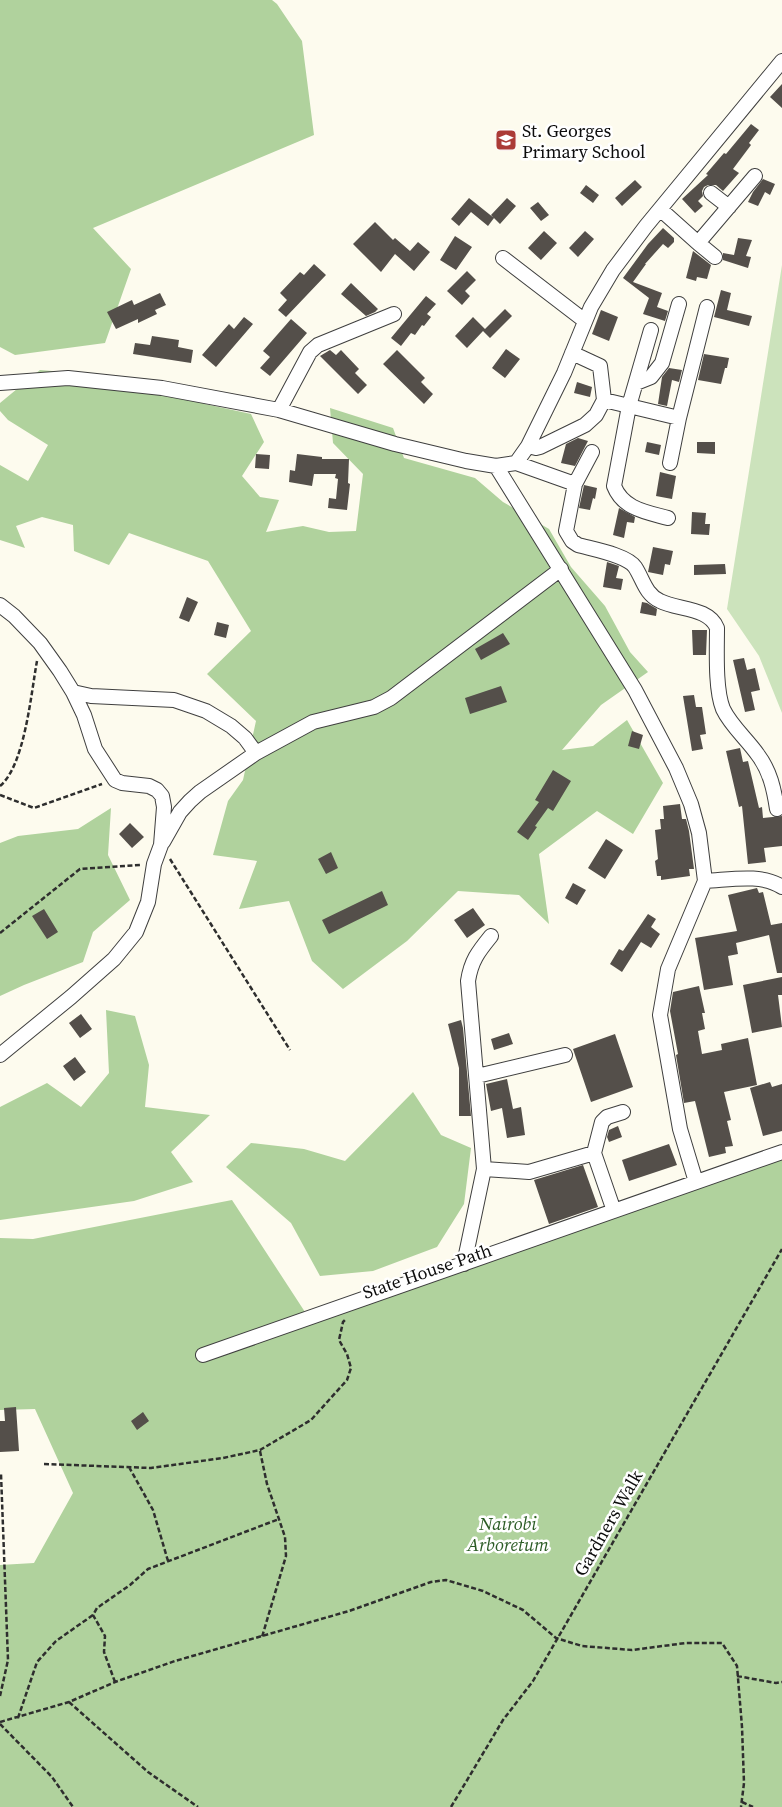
<svg xmlns="http://www.w3.org/2000/svg" width="782" height="1807" viewBox="0 0 782 1807" font-family="'Source Serif 4',serif">
<style>
.green{fill:#cce3bc}
.forest{fill:#b0d29d}
.building{fill:#544f4a}
.lines{fill:none;stroke-linecap:round;stroke-linejoin:round}
.street-casing{stroke:#3f3f3f;stroke-width:16}
.path{stroke:#2e2e2e;stroke-width:2.5;stroke-dasharray:5 2.5;stroke-linecap:butt}
.street{stroke:#fff;stroke-width:14}
.labels{text-anchor:middle;dominant-baseline:central;stroke-width:5;stroke-linejoin:round;paint-order:stroke}
.poi-label{font-size:18px;fill:#0c0c0c;stroke:#fff;text-anchor:start}
.street-label{font-size:18px;fill:#0c0c0c;stroke:#fff}
.park-label{font-size:18px;font-style:italic;fill:#2b5c25;stroke:#fff}
</style>
<rect width="100%" height="100%" fill="#fdfbee"/>
<path class="green" d="M782 265V713L759 656 727 609Z"/>
<path class="forest" d="M0 0H272L277 4 302 41 314 135 93 228 131 269 105 343 15 355 0 347Z
M40 370 148 379 205 404 251 414 264 442 242 476 260 497 279 500 266 532 303 526 329 532 356 531 363 474 333 443 330 408 393 428 404 458 475 478 503 502 549 529 571 567 605 606 630 652 648 672 601 705 562 750 593 746 627 720 663 783 633 834 597 811 539 854 549 924 519 895 458 891 407 941 343 989 312 961 289 901 239 909 257 861 213 855 228 801 243 780 256 721 207 674 251 631 208 561 129 533 109 565 74 551 73 525 42 517 16 526 25 548 0 540V465L28 481 48 445 8 420 0 411V403Z
M111 808 108 855 130 900 93 932 83 962 24 985 0 996V843L18 836 78 829Z
M106 1010 135 1016 149 1065 145 1107 210 1115 171 1152 193 1182 134 1201 0 1220V1107L47 1083 81 1107 109 1073Z
M413 1092 441 1135 471 1148 464 1204 437 1247 373 1271 320 1276 291 1223 226 1167 251 1143 304 1149 345 1161Z
M782 1154V1807H0V1565L34 1563 73 1493 35 1409 0 1410V1238L33 1239 232 1200 305 1312Z"/>
<path class="building" d="M782 84V108L770 97Z
M751 124 759 130 749 143 751 145 733 169 739 173 723 191 716 185H708L704 187 702 191 703 196 698 201 703 206 695 213 682 199 708 175 706 174 724 153 726 154Z
M763 179 775 184 770 195 765 192 758 206 748 202 753 192Z
M635 180 642 187 622 206 615 198Z
M586 185 599 195 593 203 580 193Z
M469 198 494 218 488 226 471 212 459 226 451 219Z
M507 198 516 206 500 224 491 215Z
M538 202 549 215 541 221 530 208Z
M375 222 393 240 395 238 410 251 418 242 430 252 414 271 395 254 381 272 353 244Z
M663 228 674 238V242L668 248 663 244 645 264H646L633 282 662 293 657 307 668 311 665 321 643 314 649 298 623 278 648 244Z
M544 231 557 243 541 260 528 248Z
M585 231 594 239 578 257 569 248Z
M455 236 472 247 456 270 440 260Z
M738 238 752 240 746 256 751 257 748 268 723 260V253L734 255Z
M693 251 711 265 707 279 697 277 696 281 686 278Z
M314 264 326 275 286 317 278 310 287 300 280 293 300 272 304 275Z
M467 271 476 280 465 291 470 296 462 305 447 291Z
M351 283 378 309 375 312 366 316 341 294Z
M721 290 731 293 727 310 752 316 749 326 714 317Z
M160 293 166 305 155 310 157 314 138 323V319L116 329 107 312 132 300 134 305Z
M426 296 436 304 427 314 431 317 424 326 422 325 415 335 411 333 401 346 391 338Z
M505 309 512 316 490 338 483 331 467 348 455 336 473 317 485 329Z
M601 310 618 317 609 341 592 334Z
M244 317 253 324 216 367 202 355 229 324 234 329Z
M291 319 307 333 270 376 260 368 270 357 263 351Z
M152 336 179 340 178 347 193 350 191 363 133 354 135 343 150 345Z
M506 349 520 359 505 378 492 368Z
M330 350 336 355 341 350 359 369 355 373 367 385 358 394 320 356Z
M397 350 425 378 421 382 433 394 424 404 383 364Z
M704 354 729 358 727 368H725L721 384 698 380Z
M669 368 682 370 679 382 672 380 667 406 658 404 662 377Z
M577 382 592 387 590 397 574 393Z
M578 438 588 441 575 466 561 463 566 444Z
M647 442 661 445 659 455 645 452Z
M697 442H715V454L697 453Z
M256 454 270 455 269 469 255 468Z
M297 454 322 457V459H349L348 483 350 484 347 510 328 508 329 498 336 499 338 479 335 478 336 474H314L312 486 289 482 290 470 295 471Z
M660 472 676 476 672 499 656 496Z
M584 485 597 488 595 499 593 498 590 510 579 508Z
M619 508 635 517 634 523 627 522 624 538 613 535Z
M692 512 706 513 705 524H710L709 535 691 534Z
M653 547 673 551 670 565 665 564 663 575 648 572Z
M607 562 619 566 616 578 623 579 621 590 603 587Z
M725 564 726 574 694 575V565Z
M187 597 198 602 189 622 179 618Z
M642 602 647 603 657 609 656 616 640 613Z
M217 622 229 625 226 638 214 635Z
M692 630H707L706 655H693Z
M503 633 510 644 481 660 475 649Z
M744 658 747 670 755 668 760 690 751 692 755 710 745 712 733 660Z
M501 686 507 702 470 714 465 698Z
M694 695 696 707H702L706 734 700 735 703 749 692 751 683 696Z
M632 731 643 735 639 749 628 746Z
M740 748 743 762 748 761 759 808 762 807 763 818 782 816V846L764 848 766 862 748 864 742 806 739 807 726 751Z
M553 770 571 781 553 811 548 808 535 826 537 827 528 840 517 832 539 802 535 800Z
M680 804 682 819H686L689 831 694 869H689L690 876 661 880V876H657L655 861 658 859 655 830 661 829 660 819H664L663 806Z
M130 823 144 837 132 848 119 834Z
M606 839 623 850 605 879 588 868Z
M331 852 338 868 326 874 318 859Z
M573 883 586 890 577 905 565 898Z
M757 888 759 893 763 892 771 925 782 923V973H777L769 935 736 943 738 954 728 956 733 985 704 990 695 938 737 931 728 895Z
M382 891 388 905 329 934 322 920Z
M473 908 485 925 467 938 454 920Z
M44 909 58 932 47 939 32 916Z
M648 914 656 919 651 927 660 934 651 948 641 942 622 972 610 964 619 949 623 951Z
M782 977V995H778L782 1027 752 1033 743 985Z
M699 986 705 1013H702L705 1029 698 1031 702 1054 722 1050 721 1044 748 1038 757 1085 724 1092 731 1120 727 1121 733 1146 725 1147 726 1153 709 1157 695 1101 684 1103 676 1055 678 1054 670 1011 673 992Z
M81 1014 92 1029 80 1038 69 1023Z
M461 1020 463 1028 471 1116H459V1068L448 1024Z
M509 1033 513 1044 494 1050 491 1039Z
M615 1034 633 1087 591 1102 573 1049Z
M75 1057 86 1072 74 1081 63 1066Z
M507 1079 513 1109 521 1107 525 1135 507 1138 502 1108 491 1111 486 1084Z
M770 1082 772 1087 782 1084V1131L763 1136 750 1088Z
M618 1126 622 1137 609 1142 607 1137 609 1130Z
M669 1144 677 1165 629 1181 622 1160Z
M583 1165 598 1207 549 1224 534 1180Z
M16 1407 19 1451 0 1452V1421H5L4 1408Z
M143 1412 149 1421 137 1430 131 1421Z"/>
<g class="lines">
<g class="street-casing">
<path id="street" d="M711 193 729 207
M660 209 698 243
M715 257 698 243 755 176
M503 258 585 321
M651 330 629 406 679 418
M0 383 68 378 162 388 279 410 395 444 466 461 496 466 516 463 528 446 564 373 591 307 613 270 646 226 782 61
M636 383 651 377 662 363 679 304
M604 400 629 406 614 486C623 509 646 512 668 518
M279 410 310 352 318 345 394 314
M528 446 536 448 540 447 585 425 596 415 604 400 600 366 572 353
M516 463 575 484 566 531 572 541 578 545C592 549 627 555 635 567 643 579 645 594 660 601 677 610 709 607 717 628 717 650 715 689 723 709 731 726 747 739 758 755 770 771 774 789 777 809
M670 463 679 418 707 307
M496 466 635 690 676 768 691 804 699 833 705 881C729 880 761 873 782 887
M575 484 592 452
M0 605 14 616 40 643 60 671 73 692 84 715 95 749 115 780 122 783 149 786 157 790 162 796 164 807 161 845 154 864 148 902 136 932 114 959 71 997 0 1055
M73 692 91 696 174 700 206 711 231 726 245 738 256 753
M163 842 180 812 190 801 200 792 256 753 313 722 374 707 391 698 561 569
M477 1076 565 1055
M594 1153 602 1122 607 1117 623 1112
M484 1169 468 981C471 961 478 952 491 936
M696 1182 680 1129 660 1015 668 969 705 881
M464 1264 484 1169 529 1172 594 1153 614 1211
M203 1355 782 1152"/>
</g>
<path class="path" d="M0 786C25 765 31 693 37 661
M0 795 34 808 102 784
M170 859 290 1050
M0 933 80 869 140 865
M260 1451 267 1484 285 1537 286 1556 262 1637
M44 1464 151 1468 223 1458 260 1450 311 1420 347 1380 351 1368 347 1354 339 1340 343 1322 346 1319
M129 1467 153 1510 168 1561
M737 1676 776 1683 782 1682
M115 1682 104 1652 105 1636 93 1615 97 1608 130 1585 148 1569 279 1519
M0 1696 8 1660 1 1474
M69 1702 148 1772 198 1807
M18 1718 37 1662 56 1641 93 1615
M0 1722 69 1702 115 1682 175 1661 349 1611 431 1582 446 1580 483 1591 523 1610 556 1638 582 1646 632 1650 686 1643H722L737 1666 742 1727 744 1783 741 1807
M0 1724 52 1777 73 1807
M742 1802 753 1807
M451 1807 503 1720 533 1681 782 1249"/>
<use href="#street" class="street"/>
</g>
<defs>
<g id="school-square" transform="scale(1.125)"><rect x="-9" y="-9" width="18" height="18" rx="4" fill="#ab3b36" stroke="#fff"/><path d="M0-5L7-2L0 1L-7-2ZM-4 1L0 2.5L4 1V4Q0 6-4 4Z" fill="#fff"/></g>
</defs>
<g fill-rule="evenodd">
<use href="#school-square" x="506" y="140"/>
</g>
<g class="labels">
<g class="poi-label">
<text x="522" y="130">St. Georges<tspan x="522" dy="21">Primary School</tspan></text>
</g>
<g class="street-label">
<text transform="translate(427 1271) rotate(-19)">State House Path</text>
<text transform="translate(608 1523) rotate(-60)">Gardners Walk</text>
</g>
<g class="park-label">
<text x="508" y="1523">Nairobi<tspan x="508" dy="21">Arboretum</tspan></text>
</g>
</g>
</svg>
